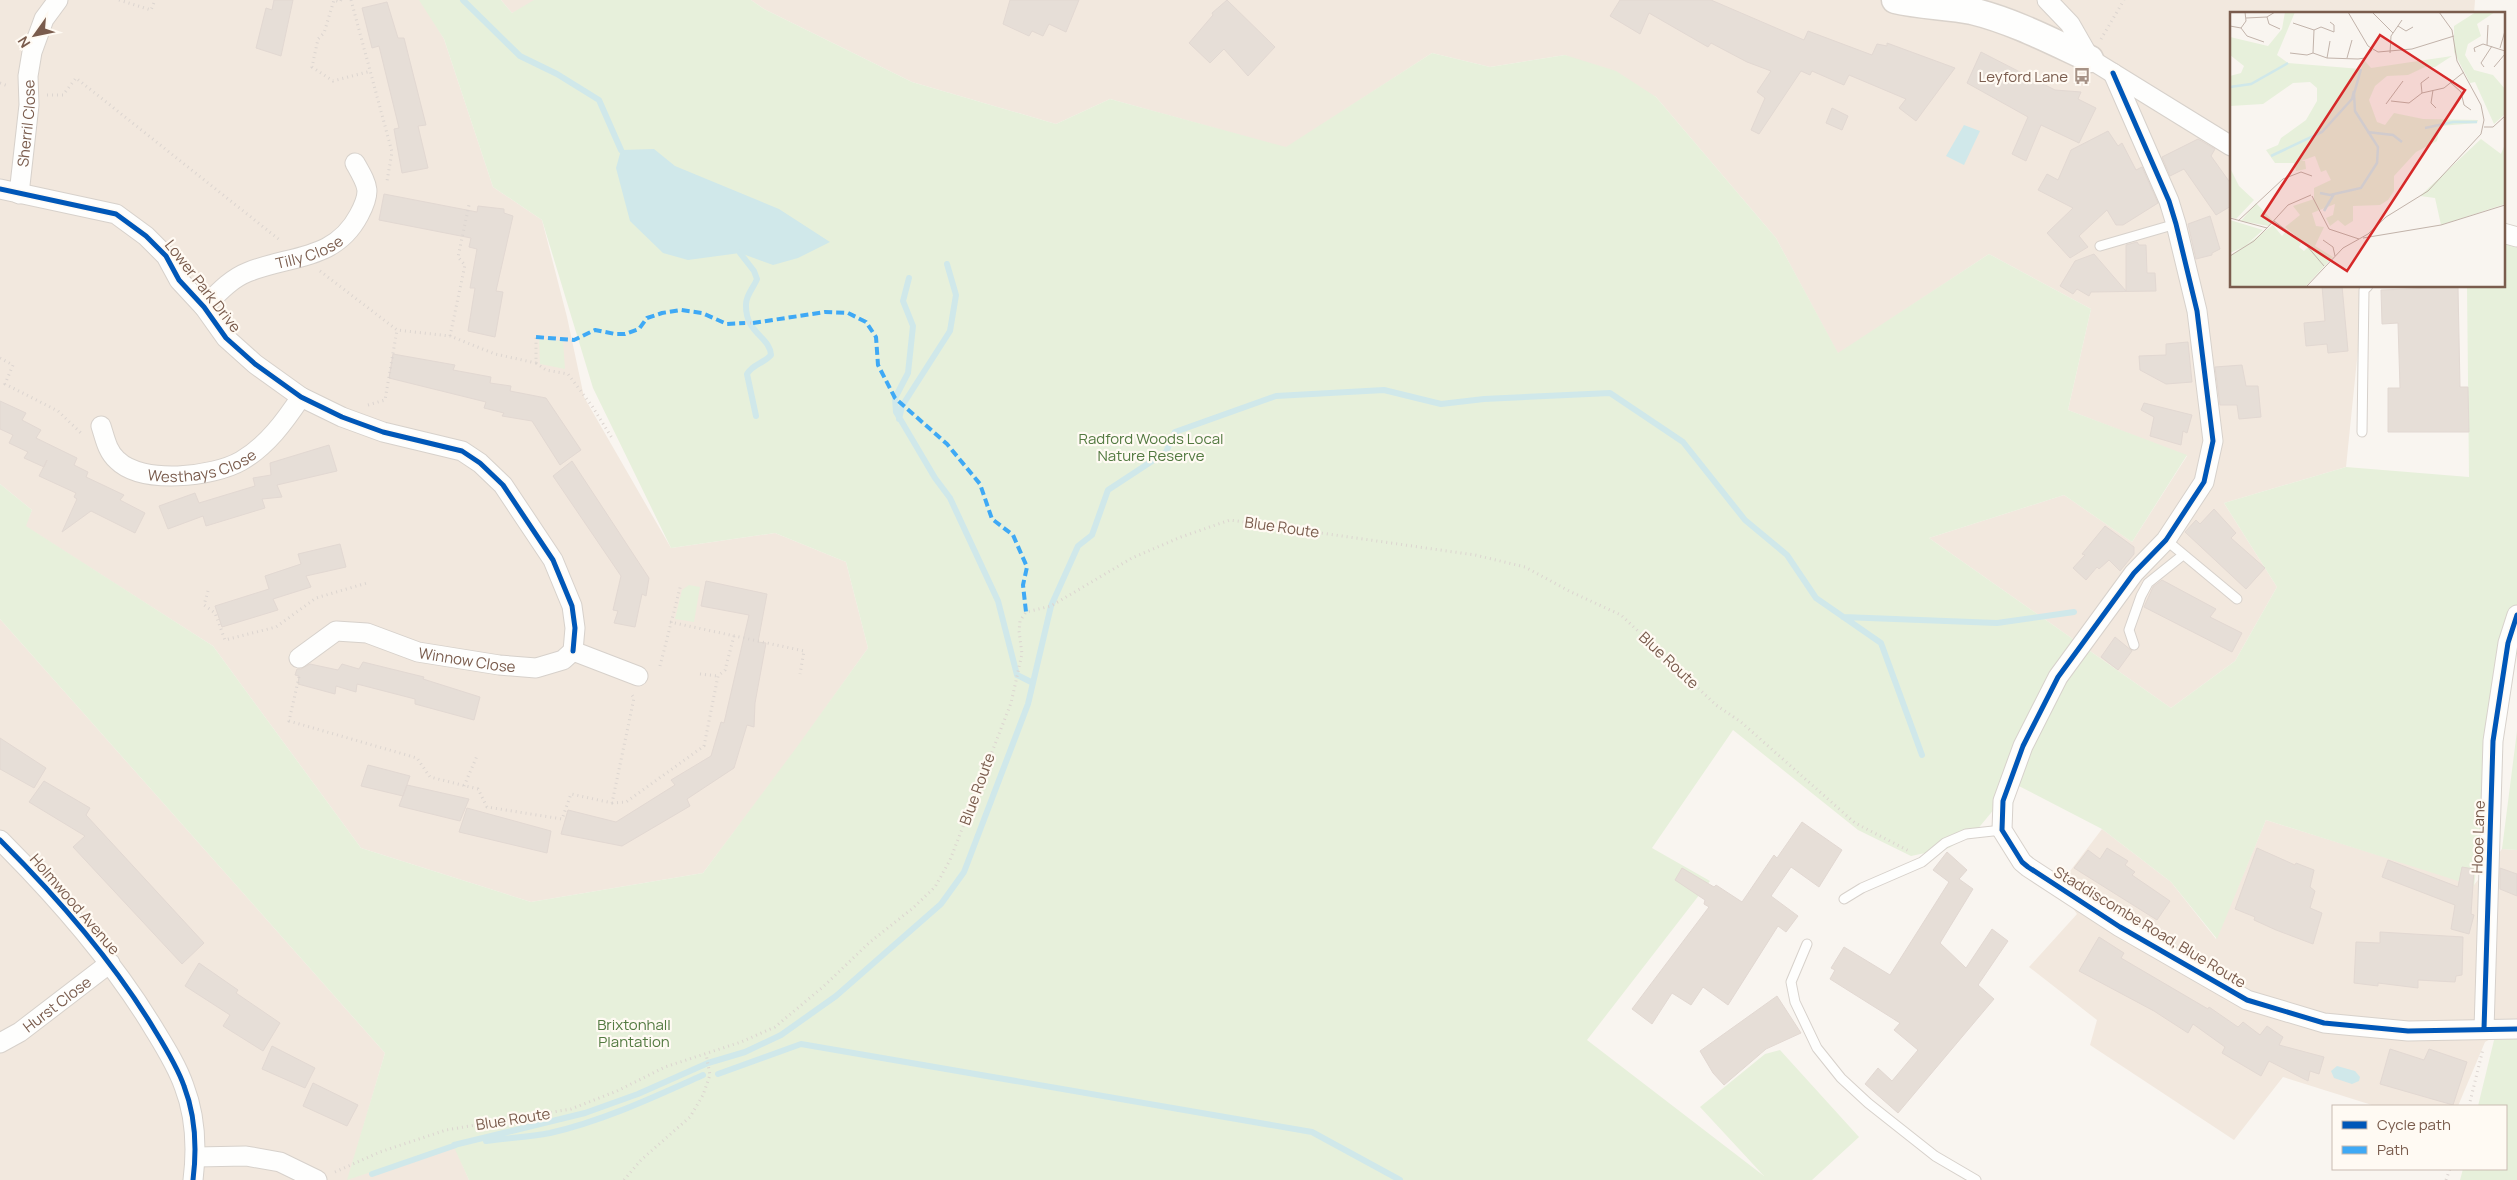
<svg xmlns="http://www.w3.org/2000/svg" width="2517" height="1180" viewBox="0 0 2517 1180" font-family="Manrope,sans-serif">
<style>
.residential{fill:#f2e8de}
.green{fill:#e7f0db}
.water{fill:#d0e8ea}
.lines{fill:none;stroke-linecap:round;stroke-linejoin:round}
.stream{stroke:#d0e8ea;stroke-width:6}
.building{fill:#e6ded7;stroke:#e2d8d2}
.lane-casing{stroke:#d7d1cb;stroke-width:11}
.street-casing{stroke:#d7d1cb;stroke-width:21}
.secondary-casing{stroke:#d9d2cb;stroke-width:29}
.path{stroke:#dcd5d0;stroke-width:3;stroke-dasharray:1 4;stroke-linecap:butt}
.lane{stroke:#fefefd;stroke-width:9}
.street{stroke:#fefefd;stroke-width:19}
.secondary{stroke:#fefefd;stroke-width:26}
.quiet{stroke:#3fa9f5;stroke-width:4;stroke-dasharray:8 4;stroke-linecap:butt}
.cycleway-casing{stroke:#fffaf3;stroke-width:8}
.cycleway{stroke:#0057b8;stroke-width:5}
.labels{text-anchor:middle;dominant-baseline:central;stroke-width:4.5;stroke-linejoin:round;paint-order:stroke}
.poi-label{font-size:15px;fill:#7a5c4d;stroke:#fffaf3;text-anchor:end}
.street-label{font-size:15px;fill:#7a5c4d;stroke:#fffaf3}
.park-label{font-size:15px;fill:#537a41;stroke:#fffaf3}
.inset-river{fill:none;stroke:#d0e8ea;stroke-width:2.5}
.inset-road{fill:none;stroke:#c2b3aa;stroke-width:1}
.view{fill:#d62828;fill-opacity:0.15;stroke:#d62828;stroke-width:2.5}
.inset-edge{fill:none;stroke:#7a5c4d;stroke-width:2.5}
</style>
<rect width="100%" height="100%" fill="#f9f5f0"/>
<path class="residential" d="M0 0H421L444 39 493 187 542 220 567 317 584 397 671 548 775 533 846 562 868 648 797 748 703 873 531 902 361 848 213 646 25 526 32 510 0 484Z
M501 0H542L512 13Z
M751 0H2475L2474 14H2231V286H2375L2364 291 2346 467 2224 503 2277 587 2235 661 2171 708 1929 538 2064 495 2132 542 2187 456 2068 410 2091 309 1989 254 1838 354 1776 238 1656 97 1565 55 1490 67 1432 53 1286 148 1110 99 1056 124 912 82 764 9Z
M0 619 385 1053 349 1176 454 1145 469 1180H0Z
M2266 820 2474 885 2502 849 2517 850V1024L2485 1042 2458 1106H2375L2283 1077 2234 1140 2090 1045 2097 1020 2029 967 2077 914 2058 887 2102 829 2171 882 2216 939Z"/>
<path class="green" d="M419 0H501L512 13 534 0H751L764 9 912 82 1056 124 1110 99 1286 147 1432 53 1490 67 1565 55 1616 71 1656 97 1776 238 1838 353 1989 254 2091 309 2068 410 2187 455 2132 542 2064 495 1929 538 2171 708 2235 661 2277 587 2224 503 2346 467 2469 477 2467 286H2503V233L2517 237V605L2493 741 2474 886 2266 820 2217 939 2171 882 2102 829 2015 784 1976 831 1949 848 1911 856 1858 830 1733 730 1652 848 1710 881 1587 1040 1764 1176 1700 1107 1765 1054 1780 1050 1859 1137 1812 1180H469L453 1145 347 1180 385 1053 0 619V484L32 510 26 526 213 646 361 848 531 902 703 873 799 744 868 648 846 562 775 533 671 548 593 388 542 220 493 187 444 39Z
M539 339 563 341 565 369 540 364Z
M689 585 700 587 694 622 675 619 682 590Z
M2517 731V850L2502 849Z
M2495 1036 2517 1039V1180H2460L2463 1169H2506V1106H2478Z"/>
<path class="water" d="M1964 125 1980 131 1964 165 1946 156Z
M654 149 675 166 779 209 830 242 798 258 773 265 740 253 688 260 663 253 630 221 616 168 621 150Z
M2337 1066 2355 1071 2360 1077 2359 1081 2352 1084 2334 1078 2331 1071Z"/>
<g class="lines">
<path class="stream" d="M463 0 520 56 557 74 599 100 621 150
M740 253 754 271 757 279C754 287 746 295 746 304 745 334 770 336 771 355 763 364 753 364 747 374L756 416
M909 278 903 301 913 326 908 373 895 398 896 412 935 478 950 498 998 601 1017 675 1033 683
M899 419 902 406 950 331 956 295 947 264
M1843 617 1997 623 2074 612
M718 1074 801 1044 1312 1132 1400 1180
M486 1141C507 1138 529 1137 550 1133 603 1121 654 1097 703 1075
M454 1145 585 1113 638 1094 708 1063 745 1052 781 1035 836 996 941 904 964 872 1028 704 1051 606 1078 546 1092 535 1108 490 1166 452 1175 432 1276 396 1384 390 1441 404 1484 399 1610 393 1683 442 1745 520 1787 555 1816 598 1881 643 1922 755
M372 1174 456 1145"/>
</g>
<path class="building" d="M274 0H293L281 56 256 48 266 8 272 10Z
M1010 0H1079L1066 32 1049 24 1043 36 1032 31 1029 36 1003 24Z
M1227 0 1275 47 1248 76 1224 49 1210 63 1189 43 1213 15 1212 13Z
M1620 0H1711L1804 40 1808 31 1872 55 1877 44 1887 46V43L1955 68 1916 121 1899 108 1906 99 1849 75 1844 85 1812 71 1810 75 1801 71 1759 134 1751 130 1765 98 1757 92 1771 71 1747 62 1711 43 1708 47 1649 13 1640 34 1610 16Z
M387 2 398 38H404L426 125 418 126 428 168 402 173 394 129 399 128 379 46 372 48 362 8Z
M1981 52 2055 90 2081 92 2078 99 2096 108 2079 143 2041 125 2026 161 2012 154 2028 117 1967 83Z
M1832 108 1848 116 1842 130 1826 123Z
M2108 131 2118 146 2122 143 2136 170 2142 167 2158 203 2123 225H2116L2107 210 2079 236 2088 247 2070 258 2047 233 2073 208 2038 190 2047 174 2058 180 2071 150Z
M2198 139 2215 149 2211 156 2231 184V206L2216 215 2184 169 2170 176 2162 157Z
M384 194 477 212 478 206 504 209V213L513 216 496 291 503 292 495 337 468 331 475 288H470L477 249 469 247 471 238 379 220Z
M2210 216 2220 249 2212 253V255L2196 259 2188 224Z
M2137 242 2139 245H2146L2147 273H2155L2156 291 2091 292 2089 296 2077 289 2073 294 2060 286 2075 261 2094 254 2126 291V245Z
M2322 286H2342L2348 351 2328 353 2327 344 2306 346 2304 323 2325 321Z
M2458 287 2460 387H2468L2469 432H2388V388H2400L2398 323 2382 324 2381 290Z
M2188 342 2192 382 2166 384 2140 370 2139 356 2166 355V344Z
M393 354 455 365 453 370 491 377 490 383 511 386 510 391 546 398 581 450 560 465 532 421 502 416 504 413 484 408 486 402 389 378Z
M2242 365 2246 386H2258L2261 417 2239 419 2237 405H2220L2215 367Z
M0 401 26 413 22 420 41 430 36 438 77 458 74 465 88 472 86 477 124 495 120 500 145 513 135 533 91 511 62 532 77 499 74 497 76 493 39 476 47 460 44 467 24 458 28 452 9 443 13 435 0 429Z
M2144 403 2192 415 2187 433 2183 431 2181 445 2150 436 2154 417 2141 410Z
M329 445 337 471 277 485 282 497 262 499 265 508 206 526 203 516 168 529 159 506 195 493 199 503 255 486 253 478 271 475 270 463Z
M572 461 649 578 646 596 642 594 635 627 614 623 618 611 613 610 621 576 553 476Z
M2214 509 2236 533 2231 538 2265 568 2246 589 2185 532 2196 520 2200 524Z
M2105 526 2134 547V554L2120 571 2109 560 2099 569 2097 567 2086 580 2073 568 2085 555 2082 554Z
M340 544 346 567 306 576 311 587 273 599 278 610 222 627 215 606 269 589 265 576 301 564 298 554Z
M2162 580 2216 609 2210 617 2242 633 2232 652 2144 607 2153 587Z
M706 581 767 594 758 642 766 643 755 703 754 727 747 725 734 768 687 799 690 806 622 846 561 834 568 810 616 822 675 785 671 780 711 756 721 722 724 723 749 615 701 606Z
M2115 637 2132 651 2118 670 2101 657Z
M363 662 424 677 423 679 480 697 474 720 415 704V699L357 684 356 692 336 686 335 694 298 684 299 676 295 675 297 669H301L310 664 338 670 342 664 359 669Z
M0 738 46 768 34 788 0 769Z
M368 765 410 776 403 796 361 786Z
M44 781 90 808 86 815 204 943 182 964 73 847 85 836 29 802Z
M407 785 469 799 460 821 399 806Z
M467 808 551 831 547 853 459 832Z
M1802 822 1842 850 1819 887 1791 867 1771 896 1798 916 1786 932 1778 926 1728 1005 1703 987 1691 1005 1672 993 1652 1024 1632 1009 1709 907 1704 904 1705 900 1675 880 1682 868 1714 887 1716 885 1742 902 1774 855 1777 858Z
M2107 848 2128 861 2125 865 2135 872 2132 875 2170 901 2157 920 2074 868 2088 850 2100 859Z
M2257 848 2295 865 2296 863 2314 870 2310 887 2315 891 2310 908 2322 913 2313 944 2276 930 2254 920 2255 917 2235 909Z
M1947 852 1967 870 1959 879 1973 889 1940 943 1966 968 1992 929 2008 941 1978 985 1994 999 1898 1113 1865 1084 1878 1068 1892 1081 1918 1050 1894 1030 1900 1023 1830 979 1835 970 1831 968 1844 947 1890 975 1949 882 1933 870Z
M2388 860 2458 887 2462 867 2474 869 2471 914 2474 915 2469 934 2451 929 2455 905 2382 877Z
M2500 868 2517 874V896L2500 889Z
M2380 932 2463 937 2462 975 2456 976 2455 982 2418 980V988L2378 983V986L2354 983 2356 942 2380 943Z
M2099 937 2124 953 2121 958 2208 1009 2209 1007 2238 1027 2243 1022 2260 1035 2267 1026 2283 1037 2279 1045 2324 1057 2319 1074 2310 1071 2308 1081 2269 1061 2261 1076 2222 1053 2225 1047 2193 1024 2188 1033 2154 1011 2079 971Z
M199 963 238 990 236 993 280 1023 263 1051 223 1026 230 1015 185 986Z
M1777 996 1801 1033 1766 1049 1724 1085 1713 1073 1700 1051Z
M272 1046 315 1068 305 1088 262 1069Z
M2390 1049 2424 1060 2429 1049 2467 1062 2453 1105 2380 1084Z
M313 1083 358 1105 347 1126 303 1106Z"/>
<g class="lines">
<g class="lane-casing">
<path id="lane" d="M2100 246 2176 224
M2362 432 2364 290 2368 286
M2166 540 2237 599
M2134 645 2129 630 2141 596 2148 583 2183 555
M1844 899 1862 888 1922 862 1945 843 1966 834 2002 830
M1807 944 1791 982 1795 1002 1817 1048 1841 1078 1868 1103 1935 1156 1976 1180"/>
</g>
<g class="street-casing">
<g id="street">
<path d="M2047 0 2070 24 2090 59 2231 146"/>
<path d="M2113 73 2169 201 2176 224 2197 311 2213 441 2204 482 2166 540 2134 573 2058 677 2023 746 2003 801 2002 830 2022 862 2028 867 2120 927 2247 1000 2324 1023 2408 1031 2517 1029"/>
<path d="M0 189 116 214 146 236 166 256 179 280 204 307 226 338 255 364 301 397 342 417 383 432 462 451 480 463 503 485 553 560 572 606 575 628 573 651"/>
<path id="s1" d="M19 194 29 105 28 76 32 52 44 19 58 0"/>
<path d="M2503 233 2517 237"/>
<path id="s2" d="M204 307C217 294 230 279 248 272 290 255 335 261 359 215 372 191 368 186 355 163"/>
<path id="s3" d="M101 426C105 438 107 451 117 460 142 485 213 477 241 461 267 446 285 421 301 397"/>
<path id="s4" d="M299 658 336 631 367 633 418 652 499 665 536 668 563 660 573 651 638 676"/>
<path d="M0 840C57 897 112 959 154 1029 165 1047 177 1066 184 1086 196 1117 197 1148 193 1180"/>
<path d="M2484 1029 2493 741 2508 643 2517 615"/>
<path id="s5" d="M0 1043 20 1032 110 963"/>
<path d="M196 1157 246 1156 280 1162 317 1180"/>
</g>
</g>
<g class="secondary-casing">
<path id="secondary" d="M1895 0C1920 6 1947 6 1972 11 2013 21 2051 41 2090 59"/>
</g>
<path class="path" d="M119 0 151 10 155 0
M341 0 340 2 334 0 324 33 318 39 312 67 333 81 371 71
M351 0 392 152 387 181
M2101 39 2124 0
M0 83 8 86
M47 95H63L76 78 281 241
M320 271 397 330 450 336 495 354 536 363V337
M745 323H753
M450 336 465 265 458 257 469 205
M0 358 13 365 5 384 58 411 82 434
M536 363 546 370 568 374 592 406 612 438
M368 405 385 400 397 330
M208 591 204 605 215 613 225 640 276 627 316 598 367 583
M670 622 804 651 800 674
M660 666 681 584
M700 674 718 676
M299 677 289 721 417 758 430 777 478 789 487 807 562 819 571 794 612 803 634 698 632 695
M464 786 477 756
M612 803 626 802 704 746 718 676 725 670 734 636
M2469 1106 2483 1049
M335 1172 380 1152 446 1130 571 1109 617 1091 665 1067 741 1042 775 1027 824 986 870 942 913 908 935 887 950 860 1011 703 1022 654 1019 631 1020 621 1026 612 1051 606 1132 558 1181 537 1230 520 1475 555 1525 567 1571 592 1621 615 1716 705 1741 722 1855 823 1911 852
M624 1180 641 1160 690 1117 703 1095 710 1075 706 1054
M2446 1180 2450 1169"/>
<use href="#lane" class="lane"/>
<use href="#street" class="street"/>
<use href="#secondary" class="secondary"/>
<path class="quiet" d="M753 323 825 312 848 313 866 322 876 337 878 365 895 398 947 444 980 484 992 519 1013 535 1027 567 1023 585 1026 612
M536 337 574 340 595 330 615 334H625L639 329 647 318 662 313 681 310 702 313 727 324 745 323"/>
<g class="cycleway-casing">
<path id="cycleway" d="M2113 73 2169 201 2176 224 2197 311 2213 441 2204 482 2166 540 2134 573 2058 677 2023 746 2003 801 2002 830 2022 862 2028 867 2120 927 2247 1000 2324 1023 2408 1031 2517 1029
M0 189 116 214 146 236 166 256 179 280 204 307 226 338 255 364 301 397 342 417 383 432 462 451 480 463 503 485 553 560 572 606 575 628 573 651
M0 840C57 897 112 959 154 1029 165 1047 177 1066 184 1086 196 1117 197 1148 193 1180
M2484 1029 2493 741 2508 643 2517 615"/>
</g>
<use href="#cycleway" class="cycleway"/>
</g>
<defs>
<g id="bus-bare" transform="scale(1.35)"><path d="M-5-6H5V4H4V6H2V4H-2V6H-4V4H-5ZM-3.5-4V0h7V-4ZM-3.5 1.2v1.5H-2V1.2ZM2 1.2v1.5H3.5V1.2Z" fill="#a69286" stroke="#fffaf3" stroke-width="2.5" paint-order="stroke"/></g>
</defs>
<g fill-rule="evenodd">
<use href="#bus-bare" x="2082" y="76"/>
</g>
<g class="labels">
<g class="poi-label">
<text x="2068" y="76">Leyford Lane</text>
</g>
<g class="street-label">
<text stroke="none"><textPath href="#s1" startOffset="71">Sherril Close</textPath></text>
<text stroke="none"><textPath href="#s2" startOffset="121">Tilly Close</textPath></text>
<text transform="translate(203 286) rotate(52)">Lower Park Drive</text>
<text stroke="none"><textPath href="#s3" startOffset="128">Westhays Close</textPath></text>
<text transform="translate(1282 527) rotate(8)">Blue Route</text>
<text stroke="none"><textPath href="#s4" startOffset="181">Winnow Close</textPath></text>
<text transform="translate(1669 660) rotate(43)">Blue Route</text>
<text transform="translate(977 789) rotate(-70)">Blue Route</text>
<text transform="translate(2478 837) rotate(-88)">Hooe Lane</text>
<text transform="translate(75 904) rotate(49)">Holmwood Avenue</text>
<text transform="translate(2150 927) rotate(31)">Staddiscombe Road, Blue Route</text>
<text stroke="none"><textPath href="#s5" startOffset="69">Hurst Close</textPath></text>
<text transform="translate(513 1119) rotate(-9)">Blue Route</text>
</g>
<g class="park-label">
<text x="1151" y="438">Radford Woods Local<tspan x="1151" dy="17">Nature Reserve</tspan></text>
<text x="634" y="1024">Brixtonhall<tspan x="634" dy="17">Plantation</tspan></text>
</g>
</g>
<g transform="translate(2230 12)">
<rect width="275" height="275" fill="#f9f5f0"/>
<path d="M55 0H65L47 43 58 51 131 57 134 48 141 56 222 44 205 55H195L178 63 157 64 145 74 139 88 147 110 155 113 164 101 193 107 248 108 247 111 210 114 207 129 186 140 164 164V179L158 188 150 193 123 194V209L115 214 108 208 100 214 96 206 103 203 105 192 82 201 86 214 94 215 85 234 103 245 75 275H0V244L11 236 0 241V208L33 218 16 233 43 213 52 224 57 218 71 231 69 235 74 239 78 235 55 215 70 203 63 194 84 187V176L101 168 96 158 91 160 85 144 71 149H75L76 157 66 159 64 151H45L36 138 48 133 51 126 76 108 87 89V76L80 70 63 71 33 92 0 94V64L11 61 14 54 0 43V25L38 34 52 17ZM246 0H265L247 12 251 24 238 32 235 43 244 58 263 63 275 77V102L264 112 245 70 240 71 224 40V14ZM251 127 271 142 275 132V192L211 213 205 186 190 184ZM0 156 9 174 24 188 6 207 0 205ZM26 191 43 209 39 214 11 209Z" fill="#e7f0db"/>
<path class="inset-river" d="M0 75 21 72 58 51M195 116 223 110H247M137 120 163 123 172 130M41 144 92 120 122 87 124 79M90 181 100 183 131 176 147 151 148 135 125 99 124 82 131 57M94 199 104 182"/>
<path class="inset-road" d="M118 0 138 34 148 40 182 37 224 24M142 0 163 21M37 5 39 12 50 17M16 6 37 5 45 0M63 11 84 18 83 41M0 14 11 16 16 9 15 0M168 14 176 19 183 15M11 16 17 24 34 30M84 18 91 15 104 20V13L100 10M257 33 258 13M270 36 275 19M245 40 244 36 253 32 275 39M60 41 77 43 83 41M83 41 97 46 128 47 135 46 142 38M160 41 161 24 172 8M97 46 100 29M117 46 122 28M254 55 251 51 262 34M264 55 275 42M220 70 231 80 234 93 241 98M203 78 201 91 206 96M192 81 191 71 199 65M161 89 179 91 192 81 214 76 234 60M156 92 173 69M254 115H263L275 104M82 184 99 217 129 227M0 206 37 216 58 193 81 183M8 209 53 167 71 160 82 164M44 209 77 234 94 254M133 226 211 213 275 193M93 228 103 235 105 244M0 244 24 229 37 216M76 275 113 236 138 222 156 205 198 179 251 122 254 108 251 93 227 49 222 18 209 0"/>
<path class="view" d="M150 23 235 78 117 259 32 204Z"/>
<rect width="275" height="275" class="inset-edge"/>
</g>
<rect x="2332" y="1105" width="175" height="65" fill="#fffaf3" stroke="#cabbb1"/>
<rect x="2342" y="1121" width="25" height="8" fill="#0057b8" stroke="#cabbb1"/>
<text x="2377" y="1130" font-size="15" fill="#7a5c4d">Cycle path</text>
<rect x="2342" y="1146" width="25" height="8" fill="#3fa9f5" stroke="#cabbb1"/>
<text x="2377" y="1155" font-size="15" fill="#7a5c4d">Path</text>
<g transform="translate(35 35) rotate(237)" stroke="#fffaf3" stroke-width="4" paint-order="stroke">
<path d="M0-4L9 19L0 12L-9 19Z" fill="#7a5c4d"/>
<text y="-8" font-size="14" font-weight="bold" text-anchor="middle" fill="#7a5c4d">N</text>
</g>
</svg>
